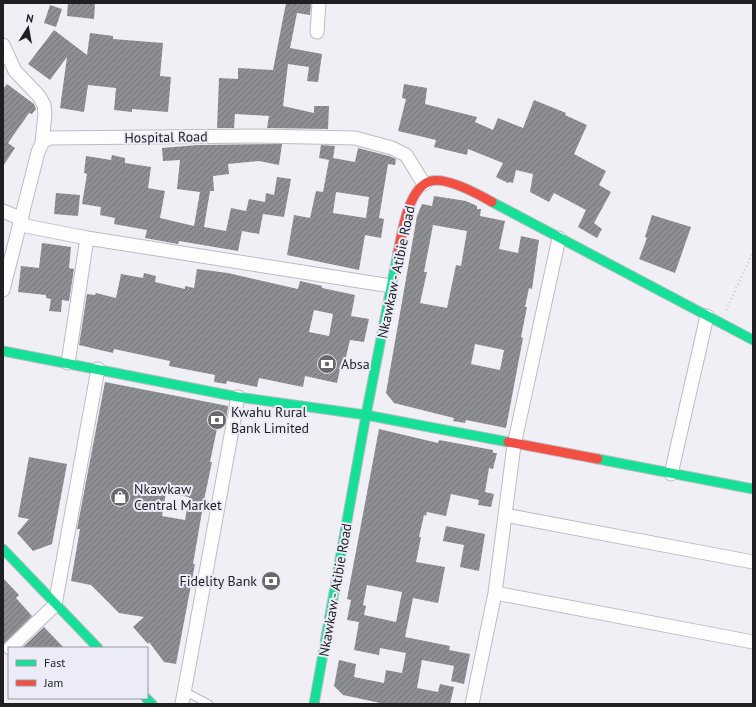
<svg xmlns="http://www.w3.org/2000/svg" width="756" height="707" viewBox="0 0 756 707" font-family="'PT Sans',sans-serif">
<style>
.building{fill:url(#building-hatch);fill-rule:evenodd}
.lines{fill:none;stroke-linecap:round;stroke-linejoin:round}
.lane-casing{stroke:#bcbcc1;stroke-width:9}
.street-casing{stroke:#bcbcc1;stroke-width:15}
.fast-casing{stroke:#bcbcc1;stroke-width:11}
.jam-casing{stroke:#bcbcc1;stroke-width:11}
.path{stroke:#ceced1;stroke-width:2.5;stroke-dasharray:1 3;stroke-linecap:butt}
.lane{stroke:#fdfdfe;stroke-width:7}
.street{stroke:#fdfdfe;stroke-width:13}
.fast{stroke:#16e098;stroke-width:9}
.jam{stroke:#f24e42;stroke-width:9}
.labels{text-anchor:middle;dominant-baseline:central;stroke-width:4;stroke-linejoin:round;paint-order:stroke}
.street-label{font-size:14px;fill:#1f1f23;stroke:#ececf8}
.poi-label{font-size:14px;fill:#1f1f23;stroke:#ececf8;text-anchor:start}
</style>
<defs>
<pattern id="building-hatch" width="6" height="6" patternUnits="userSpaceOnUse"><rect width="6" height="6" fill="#8e8f93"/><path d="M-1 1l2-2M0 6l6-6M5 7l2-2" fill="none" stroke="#737478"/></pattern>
</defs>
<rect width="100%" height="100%" fill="#efeff5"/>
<path class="building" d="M68 3H95L94 19 67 16Z
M286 3H311L310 15 297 13 290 48 322 54 318 82 307 81 309 67 288 64 283 106 314 113V106H329L328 129 267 128 269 116 235 114 234 128H217L219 78 238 79V68L273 70Z
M50 5 62 9 56 27 44 23Z
M54 30 87 55 90 33 113 36V39L163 43 160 76 171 77 168 112 132 109V112L114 110 116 88 88 85 84 112 60 108 67 57 50 80 28 64Z
M7 84 34 104 36 109 32 114 29 113 8 143 15 148 3 166V89Z
M404 84 427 88 425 104 477 117 475 122 493 130 498 118 523 128 534 100 566 113 565 115 587 125 574 154 606 171 599 185 611 192 594 223 602 229 597 238 578 227 586 210 554 193 549 202 530 192 533 174 516 170 513 183 509 182 508 183 496 177 503 163 468 149 467 155 434 147 436 140 398 131 406 99 402 98Z
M282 144 279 165 259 161 228 164 229 174 213 176 214 191H210L204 227 226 231 231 208 246 211 249 199 265 202 266 193 274 195 277 177 291 179 284 217 263 214 259 234 242 231 238 251 179 241 178 244 145 238 147 230 114 224 115 218 100 215 101 207 82 204 87 174 84 173 86 156 111 160 112 155 125 158V163L151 167 148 188 165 191 160 218 194 226 200 192 177 189 180 160 163 161 162 148 198 145Z
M321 145 335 146 333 158 355 162 358 148 389 156 396 159 395 165 388 164 379 218 384 219 381 238 365 235 359 270 287 255 294 215 310 218 316 191 323 192 329 160 319 158ZM336 192 369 197 366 218 333 213Z
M56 193 80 195 78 216 54 214Z
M434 196 466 201 477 206V209H481L480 216 505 221 499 249 518 253 521 236 539 240 532 289 529 288 525 307H527L521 337 523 338 506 428 466 420 465 423 453 421 454 418 394 403 386 393 417 216 422 204 432 206ZM433 225 467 231 461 266 456 265 447 308 420 303 427 272H424ZM475 344 504 350 500 370 471 364Z
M652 215 691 227 675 273 639 259 647 238 645 237Z
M42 243 71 247 69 268 74 269 69 301 62 300 61 312 49 311 51 299 46 298V295L18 292 21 266 39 268Z
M197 269 228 273 298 289 300 281 322 286V288L355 295 351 316 369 319 364 342 350 340 345 361 342 360 337 383 305 376 303 387 259 378 257 387 227 381 226 384 214 382 215 375 169 366 170 361 114 349 113 353 79 345 87 294 95 295 96 293 116 298 121 274 143 278 144 273 156 276 155 282 185 289V286L194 288ZM314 310 333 314 329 336 309 332Z
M105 382 228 406 225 426 218 424 210 462H212L204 500 193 564H195L176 664 164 662 149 642 148 644 133 627 144 617 119 613 91 585 71 581 80 529H77ZM166 493 189 497 185 520 162 516Z
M379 429 438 443 439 440 493 450V453H497L493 469 489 468 485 492 494 494 491 507 478 505 479 500 451 494 446 516 427 512 426 516 424 515 419 537H421L416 562 445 567 438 603 413 598 405 637 450 646 449 650 470 654 464 684 451 681 454 666 422 660 417 688 438 692 440 684 454 687 450 704H385L343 695 334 686 339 660 356 664 354 677 384 683 386 670 402 673 406 653 380 648 379 655 354 650 359 622 347 620 351 600 347 599ZM367 585 402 592 396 622 364 615 366 606 363 605Z
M29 457 67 464 52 544 33 551 17 533 29 519 18 517Z
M446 526 485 534 479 571 460 567 464 545 443 541Z
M3 578 19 595 16 598 32 616 3 645Z
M44 627 64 648H22Z"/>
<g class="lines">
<g class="lane-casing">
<path id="lane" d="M184 691 209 704"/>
</g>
<g class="street-casing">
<path id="street" d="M317 32 319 3
M3 45 15 71 39 96 44 105 45 114 42 143
M3 211 22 219
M21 225 87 238 391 286
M3 290 38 152 42 143 49 138 258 136 355 138 392 148 406 155 424 184
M68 363 87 238
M671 474 707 316
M505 515 753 562
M495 593 753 642
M10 648 55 605 98 369
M182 704 238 397
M472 704 495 593 514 445 559 238"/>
</g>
<g class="fast-casing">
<path id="fast" d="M492 202 753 340
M3 351 238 397 366 415 508 442
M598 459 753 489
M3 549 98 648
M146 698 152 704
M314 704 366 415 398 252"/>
</g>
<g class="jam-casing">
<path id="jam" d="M398 252C402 233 408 187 431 181 447 177 478 194 492 202
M508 442 598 459"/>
</g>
<path class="path" d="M726 310 753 252"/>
<use href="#lane" class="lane"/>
<use href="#street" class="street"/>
<use href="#fast" class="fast"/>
<use href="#jam" class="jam"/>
</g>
<defs>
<g id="bank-disc" transform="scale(1)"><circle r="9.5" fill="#68686c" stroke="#ececf8"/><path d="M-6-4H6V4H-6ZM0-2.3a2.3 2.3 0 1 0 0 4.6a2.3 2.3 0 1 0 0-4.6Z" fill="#fff"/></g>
<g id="shop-disc" transform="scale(1)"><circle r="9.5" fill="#68686c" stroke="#ececf8"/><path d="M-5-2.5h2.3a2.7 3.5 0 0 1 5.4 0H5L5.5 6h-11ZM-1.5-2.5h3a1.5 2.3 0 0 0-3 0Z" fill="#fff"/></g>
</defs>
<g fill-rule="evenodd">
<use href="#bank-disc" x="327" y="364"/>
<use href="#bank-disc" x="217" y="420"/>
<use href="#shop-disc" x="120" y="497"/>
<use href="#bank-disc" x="271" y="581"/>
</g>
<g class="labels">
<g class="street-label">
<text transform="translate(166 137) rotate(-1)">Hospital Road</text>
<text transform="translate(396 272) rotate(-78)">Nkawkaw - Atibie Road</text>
<text transform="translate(335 590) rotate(-80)">Nkawkaw - Atibie Road</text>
</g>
<g class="poi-label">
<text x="341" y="364">Absa</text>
<text x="231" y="412">Kwahu Rural<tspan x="231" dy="16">Bank Limited</tspan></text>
<text x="134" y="489">Nkawkaw<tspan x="134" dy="16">Central Market</tspan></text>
<text x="257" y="581" text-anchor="end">Fidelity Bank</text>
</g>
</g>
<rect width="756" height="707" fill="none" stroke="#1f1f23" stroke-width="8"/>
<rect x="8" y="647" width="140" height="52" fill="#ececf8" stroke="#9a9aa3"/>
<rect x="16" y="660" width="20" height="6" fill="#16e098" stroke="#9a9aa3"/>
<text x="44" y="667" font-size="12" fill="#1f1f23">Fast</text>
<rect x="16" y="680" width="20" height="6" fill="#f24e42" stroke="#9a9aa3"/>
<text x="44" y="687" font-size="12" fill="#1f1f23">Jam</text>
<g transform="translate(28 28) rotate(11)" stroke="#ececf8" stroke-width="3" paint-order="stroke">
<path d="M0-3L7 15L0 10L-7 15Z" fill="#1f1f23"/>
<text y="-6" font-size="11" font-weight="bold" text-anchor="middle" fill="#1f1f23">N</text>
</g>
</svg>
